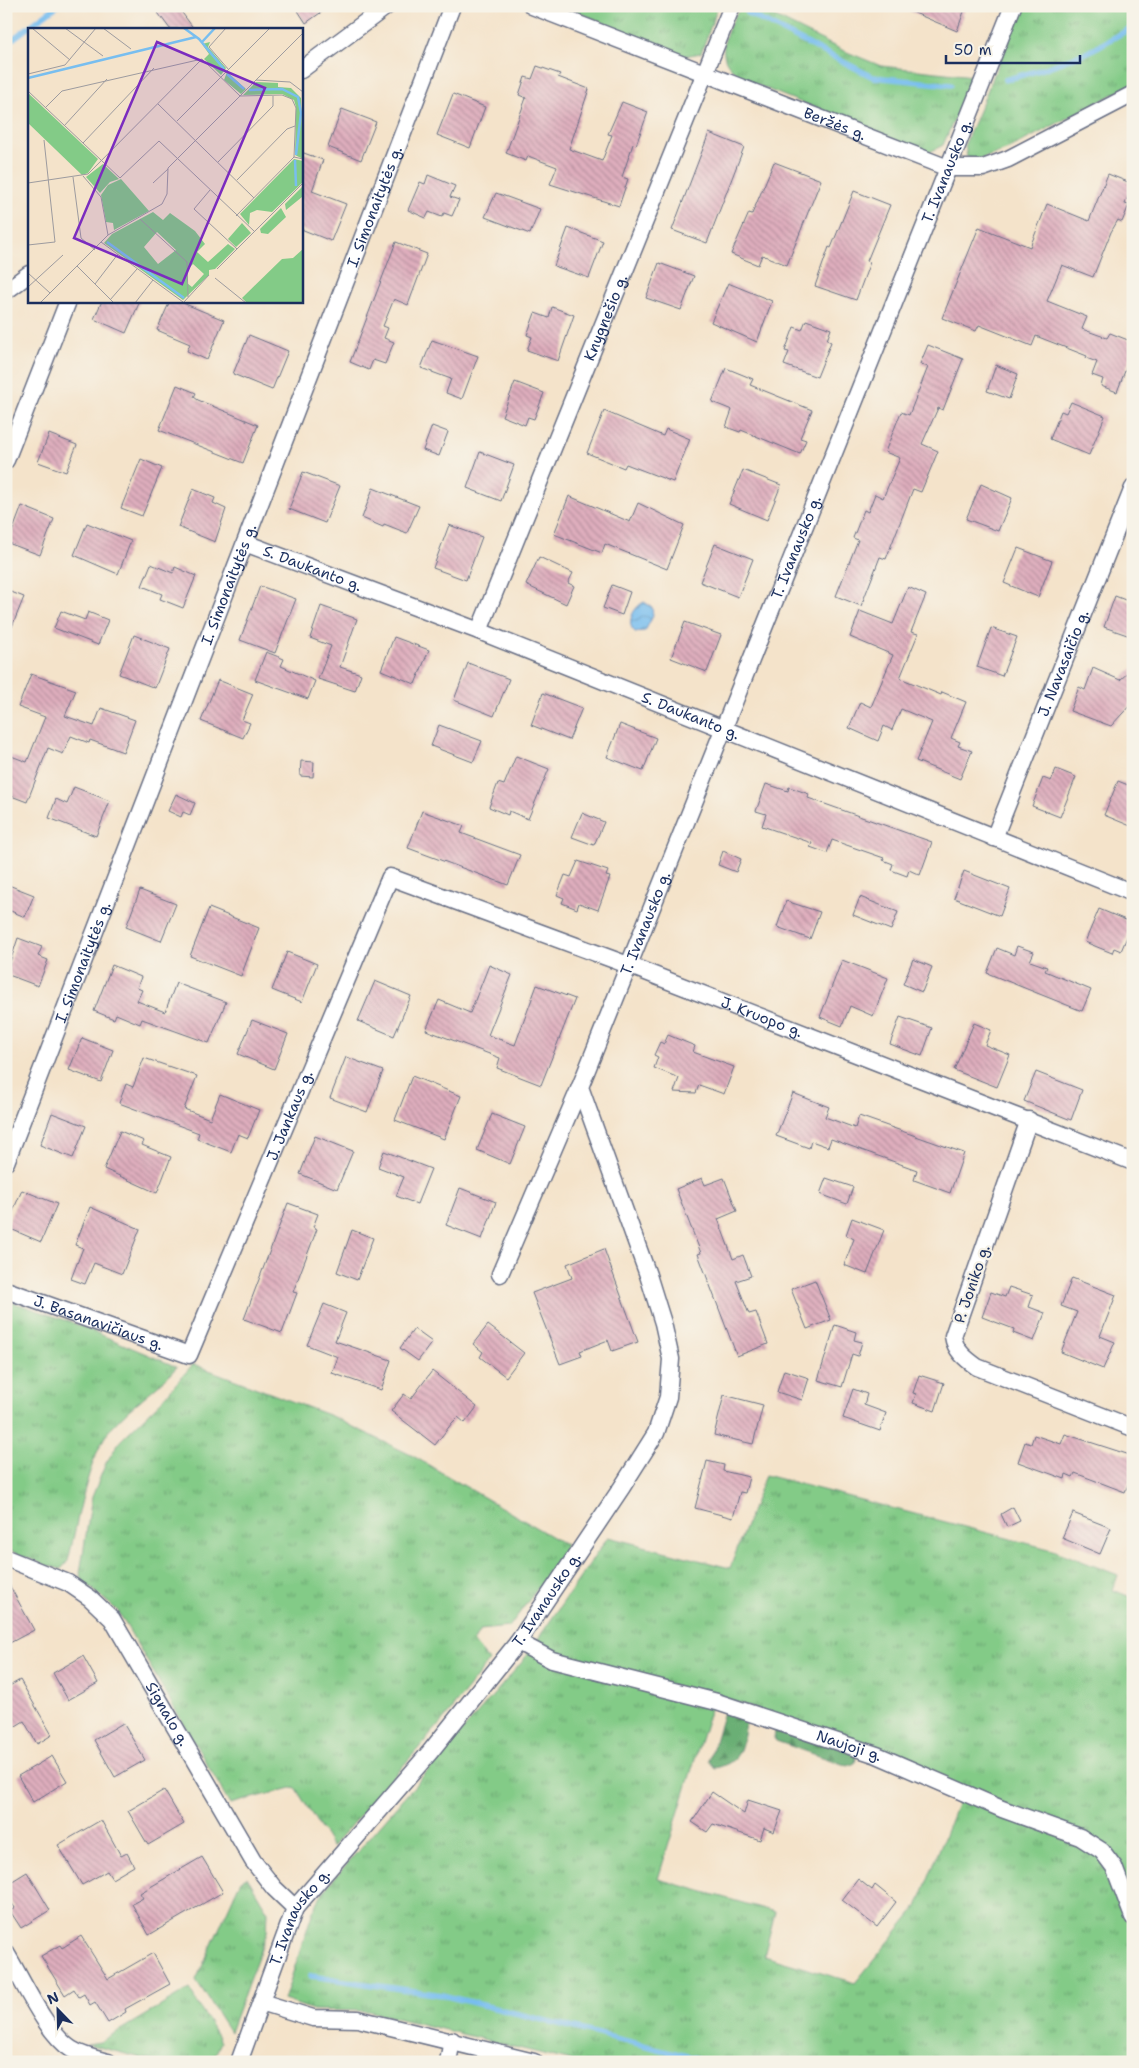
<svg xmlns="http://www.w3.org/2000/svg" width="1139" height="2068" viewBox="0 0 1139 2068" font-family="'Shantell Sans',sans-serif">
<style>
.grass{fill:url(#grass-tufts);stroke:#4f7d72;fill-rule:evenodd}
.forest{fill:url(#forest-firs);stroke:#426f69}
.water{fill:url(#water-waves);stroke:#4a76a6}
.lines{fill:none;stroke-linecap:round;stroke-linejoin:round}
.stream{stroke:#78beef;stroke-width:5.5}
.building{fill:url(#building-back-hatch)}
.street-casing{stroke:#676e84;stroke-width:19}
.street{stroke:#fff;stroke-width:16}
.labels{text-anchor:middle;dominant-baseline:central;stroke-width:4.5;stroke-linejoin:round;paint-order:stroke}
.street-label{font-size:15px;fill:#1b2f5e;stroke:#f7f3e8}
.inset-river{fill:none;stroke:#78beef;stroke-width:2.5}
.inset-road{fill:none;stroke:#9d9b9f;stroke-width:1}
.view{fill:#7b2cbf;fill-opacity:0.15;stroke:#7b2cbf;stroke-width:2.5}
.inset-edge{fill:none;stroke:#1b2f5e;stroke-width:2.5}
</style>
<defs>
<pattern id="grass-tufts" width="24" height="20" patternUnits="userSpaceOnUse" patternTransform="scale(1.25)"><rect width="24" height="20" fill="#83cb87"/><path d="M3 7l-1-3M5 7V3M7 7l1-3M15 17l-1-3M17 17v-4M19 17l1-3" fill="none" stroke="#6aa572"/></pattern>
<pattern id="forest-firs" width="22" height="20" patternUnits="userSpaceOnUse" patternTransform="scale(1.25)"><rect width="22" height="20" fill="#6aaf74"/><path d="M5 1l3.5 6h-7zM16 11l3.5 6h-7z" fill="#568f62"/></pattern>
<pattern id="water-waves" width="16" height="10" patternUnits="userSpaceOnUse" patternTransform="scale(1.25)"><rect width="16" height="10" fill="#78beef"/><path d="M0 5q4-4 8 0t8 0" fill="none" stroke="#629bc5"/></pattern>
<pattern id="building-back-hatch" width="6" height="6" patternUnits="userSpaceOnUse" patternTransform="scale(1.25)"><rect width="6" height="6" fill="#dfaebd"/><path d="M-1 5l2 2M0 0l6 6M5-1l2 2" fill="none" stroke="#b48e9d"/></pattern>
</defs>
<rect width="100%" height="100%" fill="#f7f3e8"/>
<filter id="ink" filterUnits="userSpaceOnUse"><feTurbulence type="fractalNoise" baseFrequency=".02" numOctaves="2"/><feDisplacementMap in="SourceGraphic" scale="10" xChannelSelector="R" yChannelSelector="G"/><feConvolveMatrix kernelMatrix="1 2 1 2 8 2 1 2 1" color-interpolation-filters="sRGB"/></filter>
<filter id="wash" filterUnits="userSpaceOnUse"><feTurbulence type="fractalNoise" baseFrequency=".0096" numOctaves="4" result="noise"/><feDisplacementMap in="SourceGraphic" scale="20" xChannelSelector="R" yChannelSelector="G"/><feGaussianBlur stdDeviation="1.12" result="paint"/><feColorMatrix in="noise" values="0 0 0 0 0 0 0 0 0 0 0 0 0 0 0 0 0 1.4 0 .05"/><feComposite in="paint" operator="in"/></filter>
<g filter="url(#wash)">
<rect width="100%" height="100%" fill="#f4e3ca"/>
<path class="grass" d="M563 6H718L701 53 684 56Z
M742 6H753L842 50 881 66 973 76 943 145 928 153 742 79C737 74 729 67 726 61 718 45 732 19 742 6Z
M1023 6H1133V84L1006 150 978 160 967 157 965 144Z
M6 1300 71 1322 177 1367C157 1389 131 1405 112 1427 88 1454 77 1525 68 1561L61 1569 48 1566 6 1549Z
M193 1364 331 1416 413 1456 566 1545 561 1557 509 1627 480 1630 473 1642 489 1661 445 1718 332 1847 295 1787 230 1804 118 1611 83 1581 80 1573 92 1497 106 1463 120 1441 162 1400Z
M765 1475 1053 1550 1118 1575 1113 1590 1133 1598V2062H576L368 2011 313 2010 284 2000 313 1911 325 1889 522 1662 608 1537 730 1568ZM715 1694 963 1789 917 1907 855 1983 764 1956 775 1912 658 1879Z
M247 1877 268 1912 267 1932 230 2032 196 1980 241 1880Z
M189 1989 221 2042 212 2062H157L87 2044 100 2042Z"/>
<path class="forest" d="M724 1712 747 1719C741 1744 744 1762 715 1768L709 1761Z
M780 1727 857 1753 855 1763 848 1766 776 1741 774 1738 775 1731Z"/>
<path class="water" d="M644 602 652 607 653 616 645 631 635 632C625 623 634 607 644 602Z"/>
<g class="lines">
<path class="stream" d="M747 13 873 77 951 85
M6 44 57 6
M1005 80 1043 69 1088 52 1133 27
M311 1976 442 1995 711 2062"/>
</g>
<g id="blocks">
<path class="building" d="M153 6H177L194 29H170Z
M295 6H330L306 23Z
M898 6H966L957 31Z
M537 66 560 74 558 77 589 89 569 149 602 161 612 135 608 134 622 102 648 112 636 145 633 144 622 177 628 179 619 206 550 184 557 167 528 156 526 161 506 153 526 98 519 95 525 77 532 79Z
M453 94 485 107 470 148 437 135Z
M342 109 376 122 361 160 328 147Z
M709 133 744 147 707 243 672 230Z
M301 152 323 160 312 191 346 204 331 241 301 229Z
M774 162 821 180 787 265 762 255 758 265 731 254 749 213 752 214Z
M1108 174 1133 184 1125 204 1129 205 1122 222 1118 220 1111 232 1093 277 1062 265 1047 301 1087 317 1082 329 1107 338 1110 333 1133 342V350L1117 392 1101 386 1103 379 1092 375 1097 362 1086 358 1087 356 1036 336 1032 346 979 325 976 331 942 318 979 227 1030 247 1047 204 1089 221Z
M428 175 455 186 450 197 459 200 452 216 444 213 442 217 429 212 426 218 408 210 420 182 425 184Z
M854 191 890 205 867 261 870 262 856 300 815 286 829 247 831 248Z
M496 193 540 209 530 234 485 217Z
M568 228 603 241 589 278 554 266Z
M396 242 427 254 408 305 394 299 383 326 388 328 384 338 394 342 385 364 373 360 369 370 350 362Z
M659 263 694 276 681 310 646 298Z
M728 283 772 301 757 342 711 322Z
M102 301H140L126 333 94 319Z
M170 301H178L224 320 207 360 187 351 190 344 157 330Z
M552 307 574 315 558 361 527 350 532 337 527 335 535 313 549 318Z
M806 320 831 329 827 340 831 342 817 377 784 365 789 352 785 351 794 327 802 330Z
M249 335 288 351 272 390 233 374Z
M432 340 478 356 462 399 446 393 451 379 421 368Z
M928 345 963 359 943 410 938 408 922 444 938 451 921 492 913 489 886 559 880 557 861 606 836 596 858 540 853 538 864 510 868 512 875 494 883 498 900 458 885 452 901 412 909 415 928 367 920 364Z
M996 365 1018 374 1009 399 987 391Z
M726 368 753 379 750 385 812 410 800 438 806 440 800 454 741 430 740 432 726 427 732 410 712 402Z
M515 382 544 393 534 419 528 417 525 425 502 416Z
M177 385 196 393 194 397 198 400 258 425 243 463 159 430Z
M1071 402 1105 416 1089 455 1050 439 1061 411 1066 413Z
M604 411 663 436 666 429 690 439 673 482 626 464 624 468 587 453Z
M432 426 448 432 439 456 423 450Z
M49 434 77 445 66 472 38 462Z
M480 452 514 465 501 501 467 488Z
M141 459 162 468 142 516 121 508Z
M743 470 781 485 767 520 729 504Z
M303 472 340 486 325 523 289 509Z
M981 484 1012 498 998 531 966 519Z
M373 488 419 506 407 533 384 524 383 527 362 518Z
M193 489 215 498 213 503 226 509 215 542 178 527Z
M569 496 630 522 638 503 684 525 667 569 605 544 602 553 554 534Z
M22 506 54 519 40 555 8 543Z
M87 523 131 541 118 574 74 555Z
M449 525 482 537 466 580 433 568Z
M715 544 753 559 738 597 700 582Z
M1018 548 1052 561 1038 597 1004 583Z
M539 557 573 573 568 583 574 586 566 604 526 585Z
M151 564 173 573 175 567 196 576 183 608 160 599 162 594 142 586Z
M612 585 630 592 622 615 603 608Z
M260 586 296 599 275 653 240 640Z
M908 587 926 595 911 632 918 634 900 678 941 695 942 692 966 702 951 738 960 742 958 746 972 751 960 779 916 761 932 722 901 709 892 730 884 726 878 741 849 728 860 702 871 707 893 655 850 637 860 611 893 624Z
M6 590 24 597 7 639H6Z
M1115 596 1133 603V637L1104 627Z
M321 606 357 619 340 667 361 674 355 691 318 679 331 646 310 638Z
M61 611 85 620 88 612 108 620 98 645 54 628Z
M685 622 721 635 707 672 671 658Z
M991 628 1017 637 1002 676 977 667Z
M134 635 170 649 155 688 119 674Z
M394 637 429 650 415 684 381 670Z
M266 652 284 659 281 666 315 681 308 699 255 680Z
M468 663 509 679 494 716 454 700Z
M1093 668 1120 680 1133 668V702L1111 726 1070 711 1079 687 1085 690Z
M31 674 76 690 65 716 94 726 101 708 135 720 123 752 90 740 89 743 71 736 63 754 48 748 27 802 6 794V754L27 762 45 717 18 707Z
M218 680 253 694 242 720 250 723 243 738 201 721Z
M543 693 582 708 569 740 531 725Z
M620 724 656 738 643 771 607 757Z
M439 725 482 741 473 762 431 746Z
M516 756 549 769 528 819 509 811 508 815 489 807 498 783 504 785Z
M301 761 314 762 313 777 300 776Z
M1056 769 1076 777 1060 817 1032 806 1043 778 1051 781Z
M1118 781 1133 787V827L1104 815Z
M766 784 788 791 789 787 809 794 808 798 932 842 920 875 909 870 907 876 891 870 893 864 883 860 884 858 832 840 827 853 810 847 812 843 762 826 766 814 756 811Z
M74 787 110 801 96 836 49 818 56 799 67 804Z
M176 794 195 803 190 815 183 812 181 817 168 811Z
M422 811 464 826 461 833 520 855 508 885 408 848Z
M582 813 604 822 594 845 572 837Z
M723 851 741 859 736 872 718 865Z
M578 861 608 871 606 876 610 877 598 910 579 903 577 909 562 903 564 898 557 895 565 875 571 877Z
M964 871 1010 889 1000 916 954 898Z
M6 884 34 895 25 917 6 909Z
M140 890 176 904 161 941 126 927Z
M860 897 898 912 891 930 853 915Z
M786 901 820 912 810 939 777 927Z
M209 908 259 928 241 976 190 956Z
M1099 909 1133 923 1121 951 1114 948 1112 953 1085 942Z
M18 938 42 947 38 956 48 960 38 986 6 974Z
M1017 946 1034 952 1030 961 1047 967 1045 971 1091 990 1082 1011 987 973 997 948 1014 955Z
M287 952 317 964 302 1002 272 990Z
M913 959 932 967 922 992 903 984Z
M842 960 888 978 873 1016 850 1006 842 1026 820 1017Z
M112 965 141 977 137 988 142 990 137 1001 165 1012 176 983 226 1002 209 1043 142 1019 140 1024 116 1014 114 1019 94 1011Z
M489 965 512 975 488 1035 515 1045 537 985 575 999 541 1085 497 1068 500 1058 426 1030 439 1000 470 1013Z
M375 981 411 996 394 1036 358 1021Z
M900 1017 932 1028 922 1056 890 1044Z
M252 1020 288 1034 274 1069 238 1054Z
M974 1023 991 1030 985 1045 1010 1055 997 1087 954 1070Z
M668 1035 695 1046 693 1052 734 1067 724 1094 699 1085 696 1093 674 1092 679 1078 654 1068 658 1057 654 1055 660 1042 664 1044Z
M82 1038 113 1050 101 1082 69 1070Z
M346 1057 383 1071 367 1112 330 1098Z
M144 1058 197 1076 184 1109 210 1119 220 1094 259 1110 248 1138 238 1134 231 1152 197 1139 199 1133 119 1103 126 1084 133 1087Z
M1036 1072 1082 1090 1071 1120 1024 1101Z
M412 1076 461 1096 444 1139 395 1120Z
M793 1093 829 1107 825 1117 855 1128 859 1116 964 1153 950 1193 914 1180 917 1170 831 1139 828 1147 811 1141 809 1148 776 1136Z
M52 1113 86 1126 73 1158 40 1145Z
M492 1114 525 1127 510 1164 477 1150Z
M120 1131 144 1141 142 1145 171 1157 157 1193 104 1169Z
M315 1136 353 1151 337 1189 300 1174Z
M384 1151 431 1169 417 1204 396 1196 404 1177 378 1167Z
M702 1178 705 1185 724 1178 737 1211 718 1219 733 1259 743 1255 751 1276 736 1281 749 1314 756 1312 768 1344 737 1356 698 1254 701 1253 676 1189Z
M826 1178 853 1187 847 1204 820 1194Z
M460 1188 496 1202 482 1239 446 1225Z
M22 1190 57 1204 41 1242 6 1227Z
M288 1203 318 1214 313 1227 317 1229 293 1292 297 1293 282 1333 244 1319Z
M90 1207 140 1229 122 1274 94 1263 85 1284 71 1279 83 1248 75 1245Z
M852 1218 884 1230 867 1274 844 1265 854 1239 846 1235Z
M352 1230 373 1238 357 1280 337 1272Z
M604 1249 638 1342 612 1351 608 1340 580 1351 582 1356 560 1364 532 1293 572 1278 567 1264Z
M1072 1278 1116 1295 1100 1336 1115 1342 1103 1369 1061 1352 1077 1312 1061 1306Z
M815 1280 831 1320 807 1329 791 1289Z
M1009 1287 1033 1295 1029 1307 1045 1313 1034 1341 1013 1333 1014 1329 982 1317 991 1292 1005 1297Z
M324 1304 346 1313 335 1341 391 1360 381 1390 332 1373 338 1357 307 1345Z
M488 1325 524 1353 506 1377 480 1357 483 1352 473 1344Z
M835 1325 856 1332 854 1340 862 1342 858 1356 852 1354 842 1387 818 1380Z
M414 1329 432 1342 418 1361 400 1348Z
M784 1370 809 1378 802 1400 777 1392Z
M432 1371 477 1407 465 1423 458 1417 452 1423 435 1445 391 1411 404 1394 411 1399Z
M919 1375 944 1383 935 1411 913 1403 916 1394 913 1393Z
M853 1389 867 1394 864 1405 886 1413 880 1431 843 1418Z
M724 1395 763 1405 753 1444 714 1435Z
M1065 1434 1133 1456V1473L1125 1492 1075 1473 1073 1477 1066 1474 1065 1479 1018 1462 1025 1442 1031 1444 1034 1435 1061 1444Z
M707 1461 724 1465 723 1471 749 1477 745 1493 740 1492 733 1518 695 1508Z
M1013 1507 1020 1521 1007 1527 1001 1514Z
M1073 1513 1111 1528 1100 1554 1062 1538Z
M6 1579 34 1630 6 1645Z
M83 1656 98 1683 68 1700 53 1673Z
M20 1680 52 1735 37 1744 24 1721 6 1732V1688Z
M123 1723 145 1760 115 1777 94 1740Z
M52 1756 67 1781 33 1802 18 1776Z
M164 1790 184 1824 148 1845 128 1811Z
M712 1792 744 1814 748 1800 782 1811 774 1832 764 1828 760 1840 713 1824 707 1832 692 1822Z
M101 1820 121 1856 127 1853 134 1866 112 1879 107 1871 82 1885 58 1845Z
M202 1857 223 1892 149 1935 132 1904 143 1898 140 1893Z
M27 1872 50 1910 21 1928 10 1911 15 1908 6 1894V1885Z
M858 1879 872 1890 875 1885 896 1902 877 1927 842 1900Z
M81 1936 108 1979 153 1953 170 1984 125 2009 126 2012 108 2023 95 2002 90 2005 84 1994 79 1997 74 1989 65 1995 41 1956 60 1945 62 1948Z"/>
</g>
</g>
<g filter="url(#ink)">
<use href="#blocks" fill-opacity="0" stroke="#676e84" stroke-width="1"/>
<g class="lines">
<g class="street-casing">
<g id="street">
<path id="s1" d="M532 6 948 168H983L1008 159 1133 94"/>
<path d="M301 70 387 6"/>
<path d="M6 291 29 274"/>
<path d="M6 460 68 301"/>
<path id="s2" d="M245 543 479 631 1133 893"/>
<path id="s3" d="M479 631 732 6"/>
<path id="s4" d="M994 838 1133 488"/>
<path d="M1029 1120 953 1336C955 1351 966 1359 977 1367L1133 1428"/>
<path id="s5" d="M6 1162 452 6"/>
<path d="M500 1274 580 1087"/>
<path id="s6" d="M6 1290 189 1355 390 877 628 965 1133 1162"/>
<path id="s7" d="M6 1558 68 1583 90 1598 112 1619 253 1861 274 1888 295 1908"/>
<path id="s8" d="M518 1642 552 1660 717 1702 877 1755 1002 1809 1080 1837 1102 1851 1114 1867 1133 1917"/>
<path d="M6 1953C22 1979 46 2033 71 2049 82 2056 96 2059 108 2062"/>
<path d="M261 2002 313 2018 358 2019 534 2062"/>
<path id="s9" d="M239 2062 295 1908 430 1752 518 1642 622 1487 656 1433 668 1397 671 1359 663 1323 648 1275 580 1087 1013 6"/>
<path d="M448 2062 452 2040"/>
</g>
</g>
<use href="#street" class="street"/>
</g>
</g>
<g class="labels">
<g class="street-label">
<text stroke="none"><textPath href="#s1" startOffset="325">Beržės g.</textPath></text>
<text stroke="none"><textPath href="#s9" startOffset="2111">T. Ivanausko g.</textPath></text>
<text stroke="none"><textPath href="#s5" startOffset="1024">I. Simonaitytės g.</textPath></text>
<text stroke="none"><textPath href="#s3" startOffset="338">Knygnešio g.</textPath></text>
<text stroke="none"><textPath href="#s9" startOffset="1706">T. Ivanausko g.</textPath></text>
<text stroke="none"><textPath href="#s2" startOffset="72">S. Daukanto g.</textPath></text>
<text stroke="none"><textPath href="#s5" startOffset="619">I. Simonaitytės g.</textPath></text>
<text stroke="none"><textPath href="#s4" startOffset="188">J. Navasaičio g.</textPath></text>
<text stroke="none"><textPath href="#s2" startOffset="478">S. Daukanto g.</textPath></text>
<text stroke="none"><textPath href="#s9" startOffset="1301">T. Ivanausko g.</textPath></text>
<text stroke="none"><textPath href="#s5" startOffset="214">I. Simonaitytės g.</textPath></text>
<text stroke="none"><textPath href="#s6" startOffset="1110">J. Kruopo g.</textPath></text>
<text stroke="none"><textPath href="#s6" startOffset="454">J. Jankaus g.</textPath></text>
<text transform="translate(972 1284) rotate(-71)">P. Joniko g.</text>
<text stroke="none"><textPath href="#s6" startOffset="98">J. Basanavičiaus g.</textPath></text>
<text stroke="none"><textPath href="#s9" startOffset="562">T. Ivanausko g.</textPath></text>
<text stroke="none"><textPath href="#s7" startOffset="234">Signalo g.</textPath></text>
<text stroke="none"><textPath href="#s8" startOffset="348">Naujoji g.</textPath></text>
<text stroke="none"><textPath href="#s9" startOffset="158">T. Ivanausko g.</textPath></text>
</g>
</g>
<g transform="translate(28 28)">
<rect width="275" height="275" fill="#f4e3ca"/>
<path d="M182 14 180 19 198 40 193 47 176 31 181 26 174 16ZM199 44 218 61 213 66 196 52ZM228 54 250 55V59L263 60 273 70 275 131 267 127 268 79 266 72 254 66 215 67ZM0 65 70 131 60 145 54 147 0 95ZM266 131 275 133V154L244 184 229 182 222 185 221 197 212 186ZM75 136 91 151 82 154 72 165 58 149ZM93 151 121 183 86 202 85 195 78 194 73 167 80 157ZM275 158 274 169 258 182 257 176ZM253 180 258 189 240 206 233 205 232 201ZM125 184 135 192 142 185 167 203 177 216 169 224 180 234 200 216 207 221 187 241 181 242V247L155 272 76 215 84 206ZM129 204 148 222 130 236 116 219ZM165 236 176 246 164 259 159 255 160 241ZM214 195 223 205 208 219 200 211ZM275 221V275H219L214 270 254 231 265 230Z" fill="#83cb87" fill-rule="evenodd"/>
<path class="inset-river" d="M156 0 171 11 196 41M174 14 187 0M199 46 216 61M0 50 168 9M221 62 254 61 270 69 273 85 268 127M267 132 268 158M79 214 156 270"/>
<path class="inset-road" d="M4 0 42 32M37 0 75 28M75 0 103 21M198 0 181 19 201 42M174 31 212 68 254 67 264 71 268 80 266 129 275 131M0 46 37 37 68 0M228 52 262 54 275 64M0 63 92 150 131 113 226 203M130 76 226 170M17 80 34 63 174 31M149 93 242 0M36 98 79 51M55 115 126 40M190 134 245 78V68M55 148 73 169 80 207M45 149 53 210 67 222M209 152 259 101 267 98M0 155 60 146 174 31M125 155 140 141M182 162 166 181 209 221M208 188 266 129M112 191 159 234 160 269M73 214 155 274M0 217 27 214 16 112M49 238 86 275M189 241 275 155M0 245 22 265M187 250 218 275M67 256 90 226M0 259 35 227M82 272 109 241M12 275 80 207 134 176 139 166 140 140 275 5M107 275 125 252M155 275 181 247"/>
<path class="view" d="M129 14 237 60 154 256 46 210Z"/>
<rect width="275" height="275" class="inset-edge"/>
</g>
<rect width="1139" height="2068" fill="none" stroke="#f7f3e8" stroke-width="25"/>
<g transform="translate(58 2010) rotate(337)" stroke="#f7f3e8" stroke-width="4" paint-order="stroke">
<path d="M0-4L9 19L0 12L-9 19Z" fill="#1b2f5e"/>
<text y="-8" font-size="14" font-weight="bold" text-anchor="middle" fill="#1b2f5e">N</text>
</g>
<path d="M946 55v8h134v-8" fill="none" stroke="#1b2f5e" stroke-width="2.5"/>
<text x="954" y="55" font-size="15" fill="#1b2f5e" stroke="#f7f3e8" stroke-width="4" paint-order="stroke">50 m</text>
</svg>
